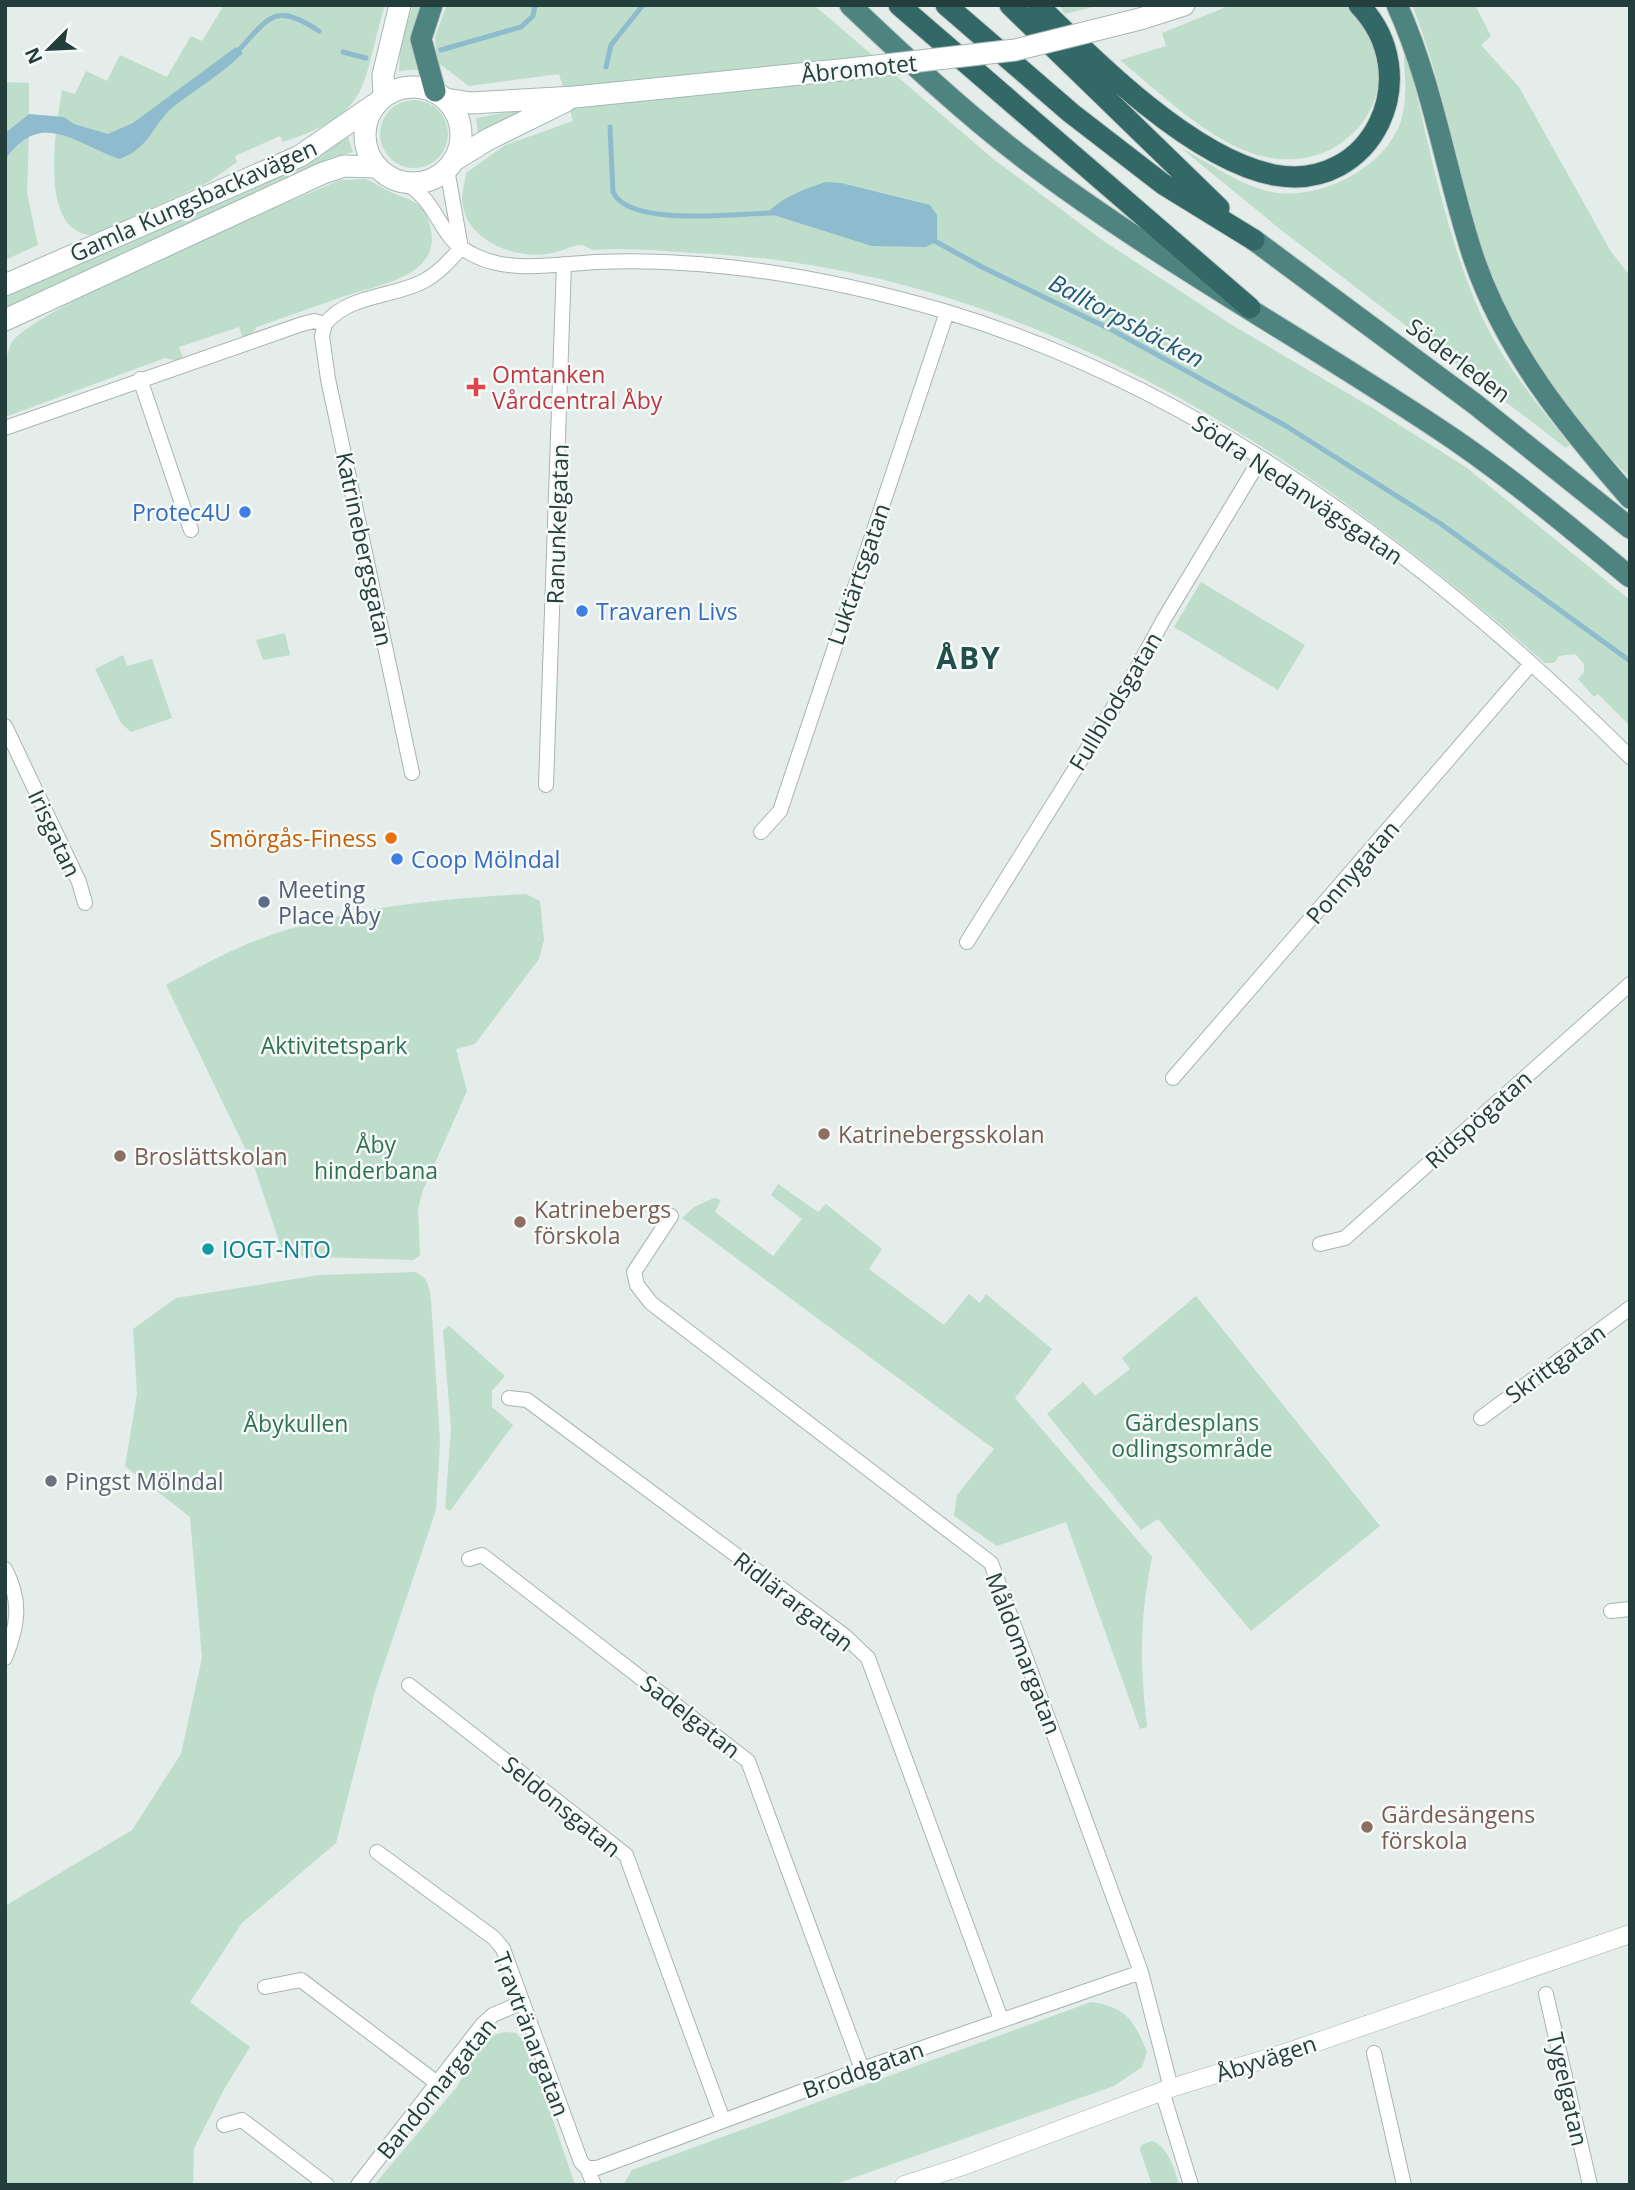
<svg xmlns="http://www.w3.org/2000/svg" width="1635" height="2190" viewBox="0 0 1635 2190" font-family="'Open Sans',sans-serif">
<style>
.green{fill:#beddcb}
.water{fill:#8fbbce}
.lines{fill:none;stroke-linecap:round;stroke-linejoin:round}
.stream{stroke:#8fbbce;stroke-width:5}
.minor-casing{stroke:#a7b5b2;stroke-width:16}
.tertiary-casing{stroke:#a7b5b2;stroke-width:19}
.secondary-casing{stroke:#a3b8b4;stroke-width:23}
.trunk-casing{stroke:#c2c9c8;stroke-width:23}
.motorway-casing{stroke:#c2c9c8;stroke-width:23}
.minor{stroke:#fff;stroke-width:14}
.tertiary{stroke:#fff;stroke-width:18}
.secondary{stroke:#fff;stroke-width:21}
.trunk{stroke:#4e8480;stroke-width:21}
.motorway{stroke:#326865;stroke-width:21}
.secondary-bridge-casing{stroke:#a3b8b4;stroke-width:23;stroke-linecap:butt}
.secondary-bridge{stroke:#fff;stroke-width:21}
.health-dot{fill:#e0444e;stroke:#f5f9f8;stroke-width:2.5}
.shop-dot{fill:#3f7fe0;stroke:#f5f9f8;stroke-width:2.5}
.food-dot{fill:#e8710a;stroke:#f5f9f8;stroke-width:2.5}
.service-dot{fill:#5c6f8a;stroke:#f5f9f8;stroke-width:2.5}
.education-dot{fill:#8d6e63;stroke:#f5f9f8;stroke-width:2.5}
.culture-dot{fill:#0f9aa8;stroke:#f5f9f8;stroke-width:2.5}
.worship-dot{fill:#6b7280;stroke:#f5f9f8;stroke-width:2.5}
.labels{text-anchor:middle;dominant-baseline:central;stroke-width:5;stroke-linejoin:round;paint-order:stroke}
.street-label{font-size:23px;fill:#243e3b;stroke:#f5f9f8}
.health-label{font-size:23px;fill:#be3a42;stroke:#f5f9f8;text-anchor:start}
.shop-label{font-size:23px;fill:#366cbe;stroke:#f5f9f8;text-anchor:start}
.food-label{font-size:23px;fill:#c56008;stroke:#f5f9f8;text-anchor:end}
.service-label{font-size:23px;fill:#4e5e75;stroke:#f5f9f8;text-anchor:start}
.park-label{font-size:23px;fill:#317254;stroke:#f5f9f8}
.education-label{font-size:23px;fill:#785e54;stroke:#f5f9f8;text-anchor:start}
.culture-label{font-size:23px;fill:#0d838f;stroke:#f5f9f8;text-anchor:start}
.worship-label{font-size:23px;fill:#5b616d;stroke:#f5f9f8;text-anchor:start}
.water-label{font-size:24px;font-style:italic;fill:#215b77;stroke:#f5f9f8}
.district-label{font-size:30px;font-weight:bold;letter-spacing:2px;fill:#214f4b;stroke:#f5f9f8}
</style>
<rect width="100%" height="100%" fill="#e4edea"/>
<path class="green" d="M224 5H385C360 86 375 112 283 142L280 136 235 156 237 162 207 183 93 235C36 234 57 123 62 90L75 94 86 71 107 81 120 55 167 77 191 36 202 41Z
M413 5H424L421 69 399 71 401 40Z
M447 5H814L992 158 1105 242 1232 325 1376 410 1467 468 1630 600V726L1598 694 1594 697 1578 679 1584 672V664L1575 654 1559 656 1554 663H1545C1304 451 1026 268 695 253 661 251 627 247 593 250L583 245C570 245 560 253 546 254 512 258 465 240 462 200 462 192 465 181 466 173L505 145 573 121 559 74 469 86 437 62 435 37Z
M1059 5H1100L1065 14Z
M1231 5H1346C1421 71 1358 176 1266 157 1215 147 1160 93 1120 60L1166 46 1162 33Z
M1412 5H1475L1491 36 1481 45 1519 87 1610 250 1630 276V478C1572 418 1516 346 1488 266 1458 180 1446 90 1412 5Z
M1404 53 1411 69C1430 152 1447 239 1482 317 1504 363 1538 406 1570 445L1566 448 1281 230 1181 148C1212 164 1238 185 1272 192 1323 202 1398 162 1404 107 1407 90 1404 71 1404 53Z
M5 82 29 83V114L5 133Z
M380 134a34 34 0 1 1 68 0a34 34 0 1 1-68 0Z
M542 106 515 114 478 133 476 118Z
M29 134 27 193 38 245 5 260V160L16 145Z
M348 137 353 152 330 158 5 309V297L278 178Z
M365 179C374 182 380 187 389 191 410 202 423 198 430 226 444 277 376 285 342 297 314 307 285 317 257 327L250 336 243 338 239 327 179 347 183 358 177 361 165 358 5 417C5 394 1 365 11 344 28 310 291 201 340 180Z
M1201 582 1305 645 1278 690 1174 627Z
M285 633 290 655 263 660 256 640Z
M123 655 127 666 152 659 172 718 131 732 121 723 95 669Z
M526 894 540 901 544 940 539 959 475 1044 456 1049 467 1091 423 1190 418 1209 420 1255 414 1260 284 1256 255 1169 166 985C194 970 222 954 252 942 339 908 433 899 526 894Z
M778 1184 818 1212 826 1204 882 1249 869 1269 944 1325 969 1294 980 1303 986 1294 1052 1349 1015 1398 1152 1557C1139 1624 1140 1660 1147 1727L1140 1729 1066 1522 997 1546 954 1516 957 1495 994 1449 682 1218 694 1207 714 1198 721 1200 715 1212 773 1256 802 1219 771 1195Z
M415 1272C429 1278 429 1287 431 1300L440 1441 436 1510 375 1691 336 1843 242 1923 190 2002 250 2047 223 2091 194 2148 193 2185H5V1906L132 1830 181 1754 202 1658 190 1517 125 1466 137 1394 133 1329 176 1298 320 1275Z
M1196 1296 1380 1526 1251 1631 1158 1519 1141 1530 1047 1414 1083 1382 1095 1396 1130 1369 1122 1358Z
M449 1326 505 1376 492 1391V1407L513 1425 450 1511 445 1508 451 1429 443 1330Z
M1091 2002C1127 2007 1134 2021 1147 2052L1142 2067 1114 2086 833 2185H623L632 2170 651 2163Z
M504 2032 516 2033 527 2044 575 2185H374L456 2088 482 2044 490 2036Z
M1152 2141C1168 2146 1175 2170 1179 2185H1152L1140 2150 1141 2145Z"/>
<path class="water" d="M236 47 243 53C223 73 199 87 177 104 152 122 152 148 119 159 73 142 40 109 5 160V133L29 114 64 117 74 124 108 134 133 123Z
M825 182 841 183 930 205 937 215V241L926 247 872 246 767 213C784 196 803 190 825 182Z"/>
<g class="lines">
<path class="stream" d="M441 50 521 27 533 16 535 5
M343 52 366 58
M234 55C269 19 272 0 319 31
M606 67 611 45 643 5
M610 127 613 192C629 228 738 213 773 213
M933 240 982 267 1114 331 1286 426 1441 524 1630 661"/>
<g class="minor-casing">
<path id="minor" d="M447 169 461 248
M406 182C413 188 421 194 427 202 445 226 446 243 478 257 513 273 559 264 596 262 624 261 653 261 681 263 771 268 858 286 944 311 1207 390 1438 566 1630 757
M325 324 322 336 328 379 412 773
M140 379 191 530
M5 428 302 324 314 321 325 324C349 294 392 298 424 281 439 273 450 260 461 248
M5 726 79 882 85 903
M546 785 564 264
M761 832 780 811 947 312
M967 942 1130 681 1164 619 1261 458
M1173 1078 1530 665
M671 1216 634 1272 637 1285 651 1303 991 1563 1141 1972 1171 2088
M1320 1244 1345 1238 1630 984
M509 1398 527 1400 845 1636 868 1658 1001 2019
M1481 1418 1630 1308
M469 1559 482 1555 748 1761 862 2069
M5 1569C22 1601 18 1626 5 1658
M1611 1611 1630 1609
M409 1685 626 1855 723 2120
M377 1852 494 1938 503 1949 581 2162 587 2168 594 2185
M265 1987 301 1980 437 2083
M1546 1994 1590 2185
M1374 2053 1404 2185
M1162 2091 1191 2185
M224 2125 242 2120 327 2185
M587 2168H597L862 2069 1141 1972
M358 2185 482 2025 493 2015 521 2003"/>
</g>
<g class="tertiary-casing">
<path id="tertiary" d="M904 2185 960 2167 1171 2088 1291 2051 1630 1934"/>
</g>
<g class="secondary-casing">
<path id="secondary" d="M1140 19 1184 5
M365 135a48 48 0 1 1 96 0a48 48 0 1 1-96 0Z
M384 96 383 75 400 5
M446 99 471 103 575 97 859 68
M453 161 487 140 566 101
M5 285 300 156 374 105
M5 320 323 173 344 166 377 167"/>
</g>
<g class="trunk-casing">
<path id="trunk" d="M432 5 421 39 435 91
M850 5C905 57 961 110 1021 156 1159 261 1312 343 1455 440 1516 482 1573 530 1630 577
M1397 5C1434 87 1446 175 1474 259 1506 352 1567 426 1630 498
M1254 240 1475 404 1630 528"/>
</g>
<g class="motorway-casing">
<path id="motorway" d="M899 5 1250 308
M946 5 1071 113 1163 184 1254 240
M1010 5 1219 208
M1038 5C1096 63 1193 159 1274 175 1373 193 1427 75 1359 5"/>
</g>
<use href="#minor" class="minor"/>
<use href="#tertiary" class="tertiary"/>
<use href="#secondary" class="secondary"/>
<use href="#trunk" class="trunk"/>
<use href="#motorway" class="motorway"/>
<g class="secondary-bridge-casing">
<path id="secondary-bridge" d="M859 68 1015 50 1140 19"/>
</g>
<use href="#secondary-bridge" class="secondary-bridge"/>
</g>
<path class="health-dot" d="M472.5 376.5h7v7h7v7h-7v7h-7v-7h-7v-7h7z"/>
<g class="shop-dot">
<circle cx="245" cy="512" r="7"/>
<circle cx="582" cy="611" r="7"/>
<circle cx="397" cy="859" r="7"/>
</g>
<circle class="food-dot" cx="391" cy="838" r="7"/>
<circle class="service-dot" cx="264" cy="902" r="7"/>
<g class="education-dot">
<circle cx="824" cy="1134" r="7"/>
<circle cx="120" cy="1156" r="7"/>
<circle cx="520" cy="1222" r="7"/>
<circle cx="1367" cy="1827" r="7"/>
</g>
<circle class="culture-dot" cx="208" cy="1249" r="7"/>
<circle class="worship-dot" cx="51" cy="1481" r="7"/>
<g class="labels">
<g class="street-label">
<text transform="translate(859 68) rotate(-6)">Åbromotet</text>
<text transform="translate(193 200) rotate(-24)">Gamla Kungsbackavägen</text>
<text transform="translate(1459 360) rotate(37)">Söderleden</text>
<text transform="translate(1298 489) rotate(34)">Södra Nedanvägsgatan</text>
<text transform="translate(557 524) rotate(-88)">Ranunkelgatan</text>
<text transform="translate(365 549) rotate(78)">Katrinebergsgatan</text>
<text transform="translate(858 574) rotate(-71)">Luktärtsgatan</text>
<text transform="translate(1115 701) rotate(-59)">Fullblodsgatan</text>
<text transform="translate(55 833) rotate(65)">Irisgatan</text>
<text transform="translate(1352 872) rotate(-49)">Ponnygatan</text>
<text transform="translate(1478 1119) rotate(-42)">Ridspögatan</text>
<text transform="translate(1555 1363) rotate(-36)">Skrittgatan</text>
<text transform="translate(794 1601) rotate(38)">Ridlärargatan</text>
<text transform="translate(1024 1653) rotate(69)">Måldomargatan</text>
<text transform="translate(691 1716) rotate(38)">Sadelgatan</text>
<text transform="translate(562 1806) rotate(39)">Seldonsgatan</text>
<text transform="translate(532 2034) rotate(69)">Travtränargatan</text>
<text transform="translate(1266 2058) rotate(-18)">Åbyvägen</text>
<text transform="translate(863 2069) rotate(-20)">Broddgatan</text>
<text transform="translate(436 2088) rotate(-51)">Bandomargatan</text>
<text transform="translate(1568 2089) rotate(77)">Tygelgatan</text>
</g>
<g class="health-label">
<text x="492" y="374">Omtanken<tspan x="492" dy="26">Vårdcentral Åby</tspan></text>
</g>
<g class="shop-label">
<text x="231" y="512" text-anchor="end">Protec4U</text>
<text x="596" y="611">Travaren Livs</text>
<text x="411" y="859">Coop Mölndal</text>
</g>
<g class="food-label">
<text x="377" y="838">Smörgås-Finess</text>
</g>
<g class="service-label">
<text x="278" y="889">Meeting<tspan x="278" dy="26">Place Åby</tspan></text>
</g>
<g class="park-label">
<text x="334" y="1045">Aktivitetspark</text>
<text x="376" y="1144">Åby<tspan x="376" dy="26">hinderbana</tspan></text>
<text x="1192" y="1422">Gärdesplans<tspan x="1192" dy="26">odlingsområde</tspan></text>
<text x="296" y="1423">Åbykullen</text>
</g>
<g class="education-label">
<text x="838" y="1134">Katrinebergsskolan</text>
<text x="134" y="1156">Broslättskolan</text>
<text x="534" y="1209">Katrinebergs<tspan x="534" dy="26">förskola</tspan></text>
<text x="1381" y="1814">Gärdesängens<tspan x="1381" dy="26">förskola</tspan></text>
</g>
<g class="culture-label">
<text x="222" y="1249">IOGT-NTO</text>
</g>
<g class="worship-label">
<text x="65" y="1481">Pingst Mölndal</text>
</g>
<g class="water-label">
<text transform="translate(1127 320) rotate(28)">Balltorpsbäcken</text>
</g>
<g class="district-label">
<text x="969" y="657">ÅBY</text>
</g>
</g>
<rect width="1635" height="2190" fill="none" stroke="#243e3b" stroke-width="14"/>
<g transform="translate(49 49) rotate(246)" stroke="#f5f9f8" stroke-width="5" paint-order="stroke">
<path d="M0-5L12 26L0 18L-12 26Z" fill="#243e3b"/>
<text y="-10" font-size="19" font-weight="bold" text-anchor="middle" fill="#243e3b">N</text>
</g>
</svg>
